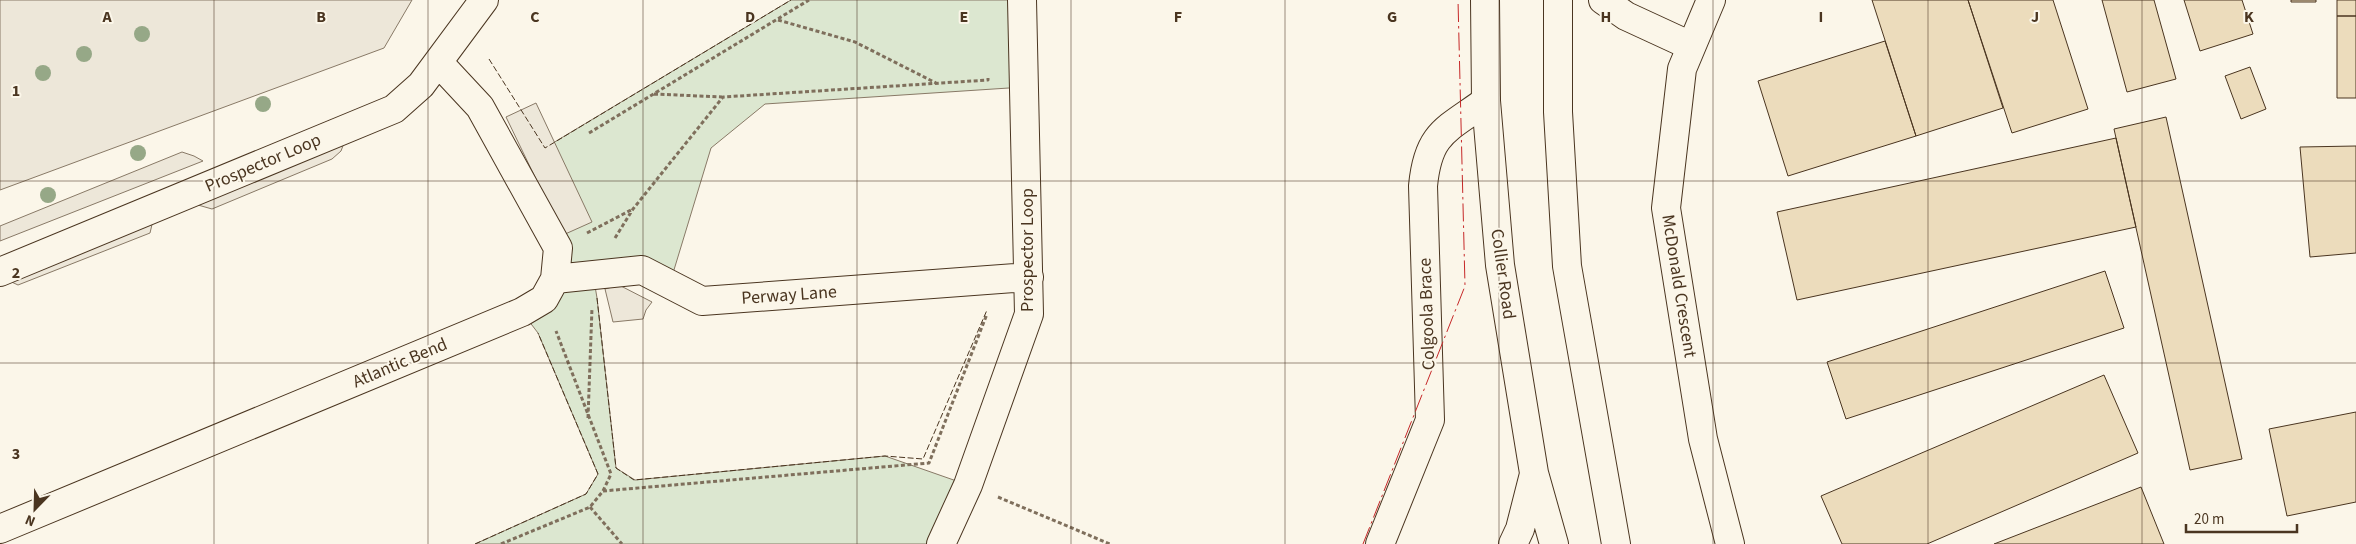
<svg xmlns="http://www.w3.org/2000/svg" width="2356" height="544" viewBox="0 0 2356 544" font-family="'Source Sans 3',sans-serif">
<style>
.green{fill:#dce7d0;stroke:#887966}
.parking{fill:#ede7d9;stroke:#887966}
.building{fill:#ecdcbc;stroke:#4a3520}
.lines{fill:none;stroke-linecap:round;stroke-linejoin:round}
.minor-casing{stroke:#4a3520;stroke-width:30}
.major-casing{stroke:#4a3520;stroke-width:30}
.path{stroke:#7f6f5c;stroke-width:3;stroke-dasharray:4 2.5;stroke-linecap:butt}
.minor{stroke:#fbf6e9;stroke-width:28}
.major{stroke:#fbf6e9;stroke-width:28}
.fence{stroke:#4a3520;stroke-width:1;stroke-dasharray:6 2.5;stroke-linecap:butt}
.power{stroke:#c62828;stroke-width:1;stroke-dasharray:18 4 2.5 4;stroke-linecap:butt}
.tree{fill:#96a887}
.grid{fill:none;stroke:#4a3520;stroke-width:1;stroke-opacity:0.55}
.labels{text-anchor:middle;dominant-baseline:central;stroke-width:4;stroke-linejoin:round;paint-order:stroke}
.street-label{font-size:18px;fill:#4a3520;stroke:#fbf6e9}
.grid-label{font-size:16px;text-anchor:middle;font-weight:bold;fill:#4a3520;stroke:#fbf6e9;stroke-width:4;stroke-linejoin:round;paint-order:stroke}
</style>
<rect width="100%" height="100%" fill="#fbf6e9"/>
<path class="green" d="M791 0H1022L1024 87 765 104 711 148 670 283 593 274 597 298 616 468 635 480 885 456 968 485 941 544H475L586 494 598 474 538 333 522 312 555 279 513 167Z"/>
<path class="parking" d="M0 0H412L384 48 0 190Z
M536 103 592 222 563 235 506 117Z
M344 143 341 151 332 159 212 209 198 205 191 201Z
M182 152 194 156 203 161 0 241V226Z
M154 216 150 233 18 285 1 277Z
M619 285 652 302 646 310 643 319 613 322 605 289Z"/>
<path class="building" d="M1872 0H1968L2003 108 1916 136Z
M1968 0H2053L2088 109 2012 133Z
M2102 0H2154L2176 79 2127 92Z
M2184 0H2242L2253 34 2200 51Z
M2291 0H2316V2H2291Z
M2337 0H2356V16H2337Z
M2337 16H2356V98H2337Z
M1885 41 1916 136 1788 176 1758 81Z
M2250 67 2266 109 2241 119 2225 76Z
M2166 117 2242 459 2190 470 2114 129Z
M2116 138 2136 227 1797 300 1777 212Z
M2356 146V253L2310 257 2300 147Z
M2105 271 2124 328 1846 419 1827 362Z
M2104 375 2138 453 1927 544H1842L1821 496Z
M2356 412V502L2287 516 2269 429Z
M2141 487 2164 544H1994Z"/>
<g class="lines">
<g class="minor-casing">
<path id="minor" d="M1711 0 1682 69 1666 208 1703 439 1730 544
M0 272 394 109 421 85 484 0
M555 279 642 270 702 301 1029 277
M0 529 522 312 544 299 555 279 558 248 480 107 439 63
M941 544 968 485 1029 314 1022 0
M1380 544 1430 420 1423 186C1428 133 1446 130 1486 101"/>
</g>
<g class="major-casing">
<path id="major" d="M1485 0 1486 101 1500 265 1534 473 1554 544
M1558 0V112L1567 266 1616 544
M1603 0 1626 16 1691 46
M1513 544 1520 529 1534 474"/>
</g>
<path class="path" d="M778 20 855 42 936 83
M654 94 722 97
M589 133 809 0
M587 233 633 209
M615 238 633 209 723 97 988 80V78
M588 418 592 308
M603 491 929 463 987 314
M998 497 1110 544
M590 507 622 544
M501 544 590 507 603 491 611 474 556 331"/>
<use href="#minor" class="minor"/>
<use href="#major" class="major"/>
<path class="fence" d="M489 59 545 148 791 0
M597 298 616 468 634 480 885 456 923 459 987 310
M475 544 586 494 598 474 538 333"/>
<path class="power" d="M1363 544 1465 286 1458 0"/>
</g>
<g class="tree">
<circle cx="142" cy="34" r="8"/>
<circle cx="84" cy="54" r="8"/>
<circle cx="43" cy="73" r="8"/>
<circle cx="263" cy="104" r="8"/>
<circle cx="138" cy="153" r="8"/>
<circle cx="48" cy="195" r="8"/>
</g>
<path class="grid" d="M214 0V544M428 0V544M643 0V544M857 0V544M1071 0V544M1285 0V544M1499 0V544M1713 0V544M1928 0V544M2142 0V544M0 181H2356M0 363H2356"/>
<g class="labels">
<g class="street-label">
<text transform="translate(263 163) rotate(-23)">Prospector Loop</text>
<text transform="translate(1027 250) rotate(-90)">Prospector Loop</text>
<text transform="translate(1503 274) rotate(82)">Collier Road</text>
<text transform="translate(1679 286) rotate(81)">McDonald Crescent</text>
<text transform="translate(789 295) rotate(-4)">Perway Lane</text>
<text transform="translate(1427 314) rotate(-92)">Colgoola Brace</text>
<text transform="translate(400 363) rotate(-23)">Atlantic Bend</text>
</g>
</g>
<g class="grid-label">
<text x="107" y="22">A</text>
<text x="321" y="22">B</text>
<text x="535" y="22">C</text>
<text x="750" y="22">D</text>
<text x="964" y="22">E</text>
<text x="1178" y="22">F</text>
<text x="1392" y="22">G</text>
<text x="1606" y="22">H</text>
<text x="1821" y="22">I</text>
<text x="2035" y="22">J</text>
<text x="2249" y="22">K</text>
<text x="16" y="96">1</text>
<text x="16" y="278">2</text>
<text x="16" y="459">3</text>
</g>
<g transform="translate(35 509) rotate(203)" stroke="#fbf6e9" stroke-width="4" paint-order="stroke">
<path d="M0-4L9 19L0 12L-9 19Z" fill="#4a3520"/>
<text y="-8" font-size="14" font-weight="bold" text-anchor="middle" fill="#4a3520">N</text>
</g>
<path d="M2186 524v8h111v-8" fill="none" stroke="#4a3520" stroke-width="2.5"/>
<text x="2194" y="524" font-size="15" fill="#4a3520" stroke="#fbf6e9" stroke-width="4" paint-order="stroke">20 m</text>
</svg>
